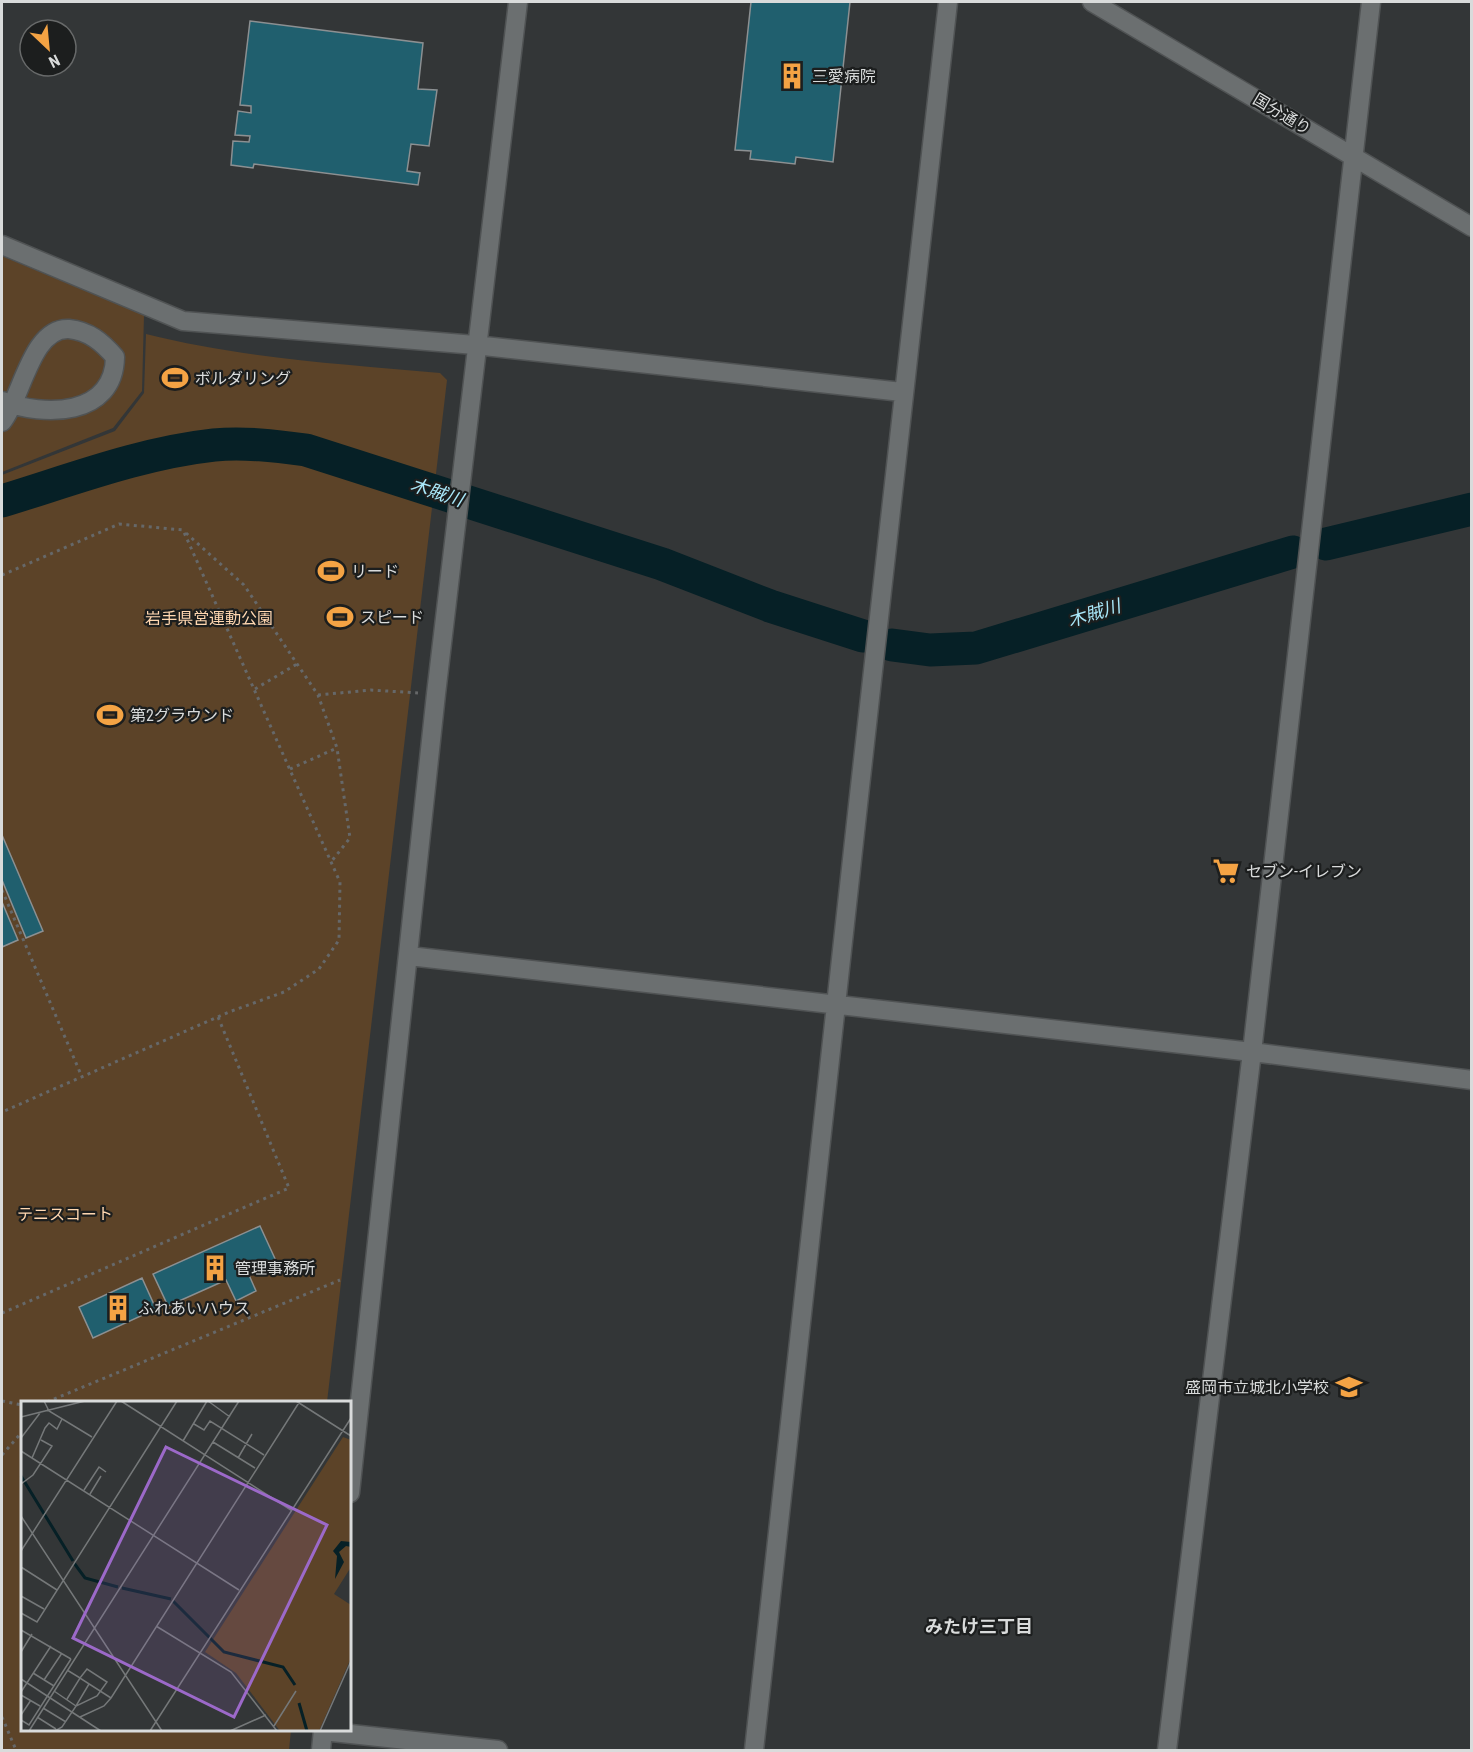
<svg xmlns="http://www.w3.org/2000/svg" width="1473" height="1752" viewBox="0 0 1473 1752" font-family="'Roboto Condensed','Noto Sans JP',sans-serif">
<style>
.green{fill:#5c4328}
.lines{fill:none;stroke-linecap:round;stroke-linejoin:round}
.river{stroke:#062026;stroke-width:33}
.building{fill:#205f6e;stroke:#8c9092;stroke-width:1.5}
.minor-casing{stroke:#505354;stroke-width:21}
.path{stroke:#666869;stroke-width:3;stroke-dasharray:3 4.5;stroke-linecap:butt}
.minor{stroke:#6b6f70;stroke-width:18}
.labels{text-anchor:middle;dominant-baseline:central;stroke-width:4.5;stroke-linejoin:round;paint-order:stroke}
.poi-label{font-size:16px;fill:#d9dbdb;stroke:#1c1e1e;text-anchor:start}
.street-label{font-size:16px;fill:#d9dbdb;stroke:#1c1e1e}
.park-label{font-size:16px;fill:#ffd7b0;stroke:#1c1e1e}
.water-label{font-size:18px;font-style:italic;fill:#a9e8fa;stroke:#1c1e1e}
.neighbourhood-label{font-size:18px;font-weight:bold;fill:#d9dbdb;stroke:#1c1e1e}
.inset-river{fill:none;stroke:#062026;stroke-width:3}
.inset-road{fill:none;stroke:#757879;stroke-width:1.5}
.view{fill:#9c69c9;fill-opacity:0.15;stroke:#9c69c9;stroke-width:3}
.inset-edge{fill:none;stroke:#d9dbdb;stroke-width:3}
</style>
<rect width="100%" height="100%" fill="#333637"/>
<path class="green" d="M2 256 144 315 142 391 113 428 2 472Z
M146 334C241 358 342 364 440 373L447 380 327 1402H22V1730H291L289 1750H2V475L115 431 144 393Z"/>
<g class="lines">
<path class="river" d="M2 501C71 480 141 453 214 445 244 442 276 446 306 450L662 564 770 606 863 636
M1326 544 1472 509
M892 645 930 650 976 648 1293 552"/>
</g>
<path class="building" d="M751 2H850L833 162 796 157 795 164 750 159 751 151 735 150Z
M250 21 423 43 418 89 437 90 429 146 411 144 407 171 420 173 418 185 254 164 253 168 231 165 233 141 249 142 250 136 235 135 238 111 251 113V106L240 105Z
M2 835 43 931 26 938 2 880Z
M2 902 18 940 2 947Z
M260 1226 277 1263 249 1275 256 1291 236 1301 226 1280 168 1306 153 1274Z
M142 1278 156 1309 93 1338 79 1307Z"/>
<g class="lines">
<g class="minor-casing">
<path id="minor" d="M1092 2 1472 227
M2 245 183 321 475 345 902 392
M2 401C44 417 114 417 115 357 102 342 89 331 69 329 31 327 22 398 2 422
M409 956 1252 1052 1472 1080
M350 1493 436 694 518 2
M323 1731 498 1750
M321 1750 323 1730
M754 1750C820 1168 880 584 948 2
M1167 1750 1252 1052 1371 2"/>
</g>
<path class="path" d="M186 533 244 585 318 695 337 748 350 838 331 862
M2 575 119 524 183 530 340 882 339 940 319 969 284 992 229 1012 2 1112
M255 689 297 664
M318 695 371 690 418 693
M290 769 337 748
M2 890 82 1077
M2 1313 289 1188 218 1017
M2 1401 22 1405
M47 1402 340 1280
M2 1455 22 1432
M2 1717 16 1750"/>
<use href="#minor" class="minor"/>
</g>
<defs>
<g id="building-bare" transform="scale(2.07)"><path d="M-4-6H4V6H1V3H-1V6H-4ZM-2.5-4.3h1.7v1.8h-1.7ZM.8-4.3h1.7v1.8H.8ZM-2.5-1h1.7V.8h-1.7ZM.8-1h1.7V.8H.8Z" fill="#f4a344" stroke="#1c1e1e" stroke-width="2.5" paint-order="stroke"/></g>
<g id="stadium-bare" transform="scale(2.07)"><path d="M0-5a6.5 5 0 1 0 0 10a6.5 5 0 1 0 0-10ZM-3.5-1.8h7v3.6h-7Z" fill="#f4a344" stroke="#1c1e1e" stroke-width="2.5" paint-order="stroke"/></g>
<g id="supermarket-bare" transform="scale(2.07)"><path d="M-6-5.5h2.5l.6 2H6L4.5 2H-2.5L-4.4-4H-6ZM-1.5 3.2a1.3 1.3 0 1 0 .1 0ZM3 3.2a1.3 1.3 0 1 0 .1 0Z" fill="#f4a344" stroke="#1c1e1e" stroke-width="2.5" paint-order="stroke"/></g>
<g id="school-bare" transform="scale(2.07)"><path d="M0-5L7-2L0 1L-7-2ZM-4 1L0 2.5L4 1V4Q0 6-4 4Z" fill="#f4a344" stroke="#1c1e1e" stroke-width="2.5" paint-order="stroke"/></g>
</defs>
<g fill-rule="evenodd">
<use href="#building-bare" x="792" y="76"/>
<use href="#stadium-bare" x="175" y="378"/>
<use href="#stadium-bare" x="331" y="571"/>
<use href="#stadium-bare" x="340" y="617"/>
<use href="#stadium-bare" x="110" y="715"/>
<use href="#supermarket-bare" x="1226" y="871"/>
<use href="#building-bare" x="215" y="1268"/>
<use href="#building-bare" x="118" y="1308"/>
<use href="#school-bare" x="1349" y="1387"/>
</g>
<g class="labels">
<g class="poi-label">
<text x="812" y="76">三愛病院</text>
<text x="195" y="378">ボルダリング</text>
<text x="351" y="571">リード</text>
<text x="360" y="617">スピード</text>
<text x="130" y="715">第2グラウンド</text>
<text x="1246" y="871">セブン-イレブン</text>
<text x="235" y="1268">管理事務所</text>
<text x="138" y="1308">ふれあいハウス</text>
<text x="1329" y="1387" text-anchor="end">盛岡市立城北小学校</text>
</g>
<g class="street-label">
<text transform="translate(1282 114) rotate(31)">国分通り</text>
</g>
<g class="park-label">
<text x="209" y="618">岩手県営運動公園</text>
<text x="65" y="1214">テニスコート</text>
</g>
<g class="water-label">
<text transform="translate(437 492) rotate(18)">木賊川</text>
<text transform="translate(1094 613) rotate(-17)">木賊川</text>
</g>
<g class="neighbourhood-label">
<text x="979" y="1626">みたけ三丁目</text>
</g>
</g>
<g transform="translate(21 1401)">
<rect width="330" height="330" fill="#333637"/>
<path d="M322 36 330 39V166L313 193 330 204V257L298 330H259L215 272 184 251Z" fill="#5c4328"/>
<path d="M320 140 330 141V146L325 145 318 151 323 161 314 178 316 155 312 150Z" fill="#062026"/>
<path class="inset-river" d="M0 75 52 160M53 162 64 177 97 186M101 187 150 198M152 200 203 251 262 266 274 284M278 302 286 330"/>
<path class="inset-road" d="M23 0 28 10 71 36M100 0 270 109M187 0 209 16M275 0 330 35M0 16 64 0M173 23 183 29 189 20 243 54M0 37 19 12M162 40 186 0M192 41 234 67M0 50 218 189M11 57 24 27 28 22 36 28 41 18M217 57 231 33M0 83 12 74 31 45 20 39M63 89 78 66 85 71M69 93 80 75M0 115 141 330M0 150 96 0M0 166 36 189M0 195 23 208M0 212 16 221 156 0M135 225 210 271 256 330M0 229 50 258M0 251 11 233M12 272 33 285M0 278 80 330M23 279 41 252M33 290 55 305 68 283M0 291 30 245M0 294 19 305M46 298 59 277 90 297M22 307 45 321M0 314 10 299M16 316 35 328M59 316 83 305 90 297 279 0M0 319 8 324 50 258M253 325 275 290M8 330 218 0M34 330 41 326 55 305 76 295 86 281 66 268 59 277 46 269M129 330 330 17M209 330 245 314M299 330 330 260"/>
<path class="view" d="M145 46 306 124 213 316 52 237Z"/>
<rect width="330" height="330" class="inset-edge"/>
</g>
<rect width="1473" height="1752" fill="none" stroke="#d9dbdb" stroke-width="6"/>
<g transform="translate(48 48) rotate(154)"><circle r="28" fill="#1c1e1e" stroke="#686a6a" stroke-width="1.5"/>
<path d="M0-4.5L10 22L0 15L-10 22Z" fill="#f4a344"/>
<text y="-9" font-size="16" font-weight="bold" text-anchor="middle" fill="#d9dbdb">N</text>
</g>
</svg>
